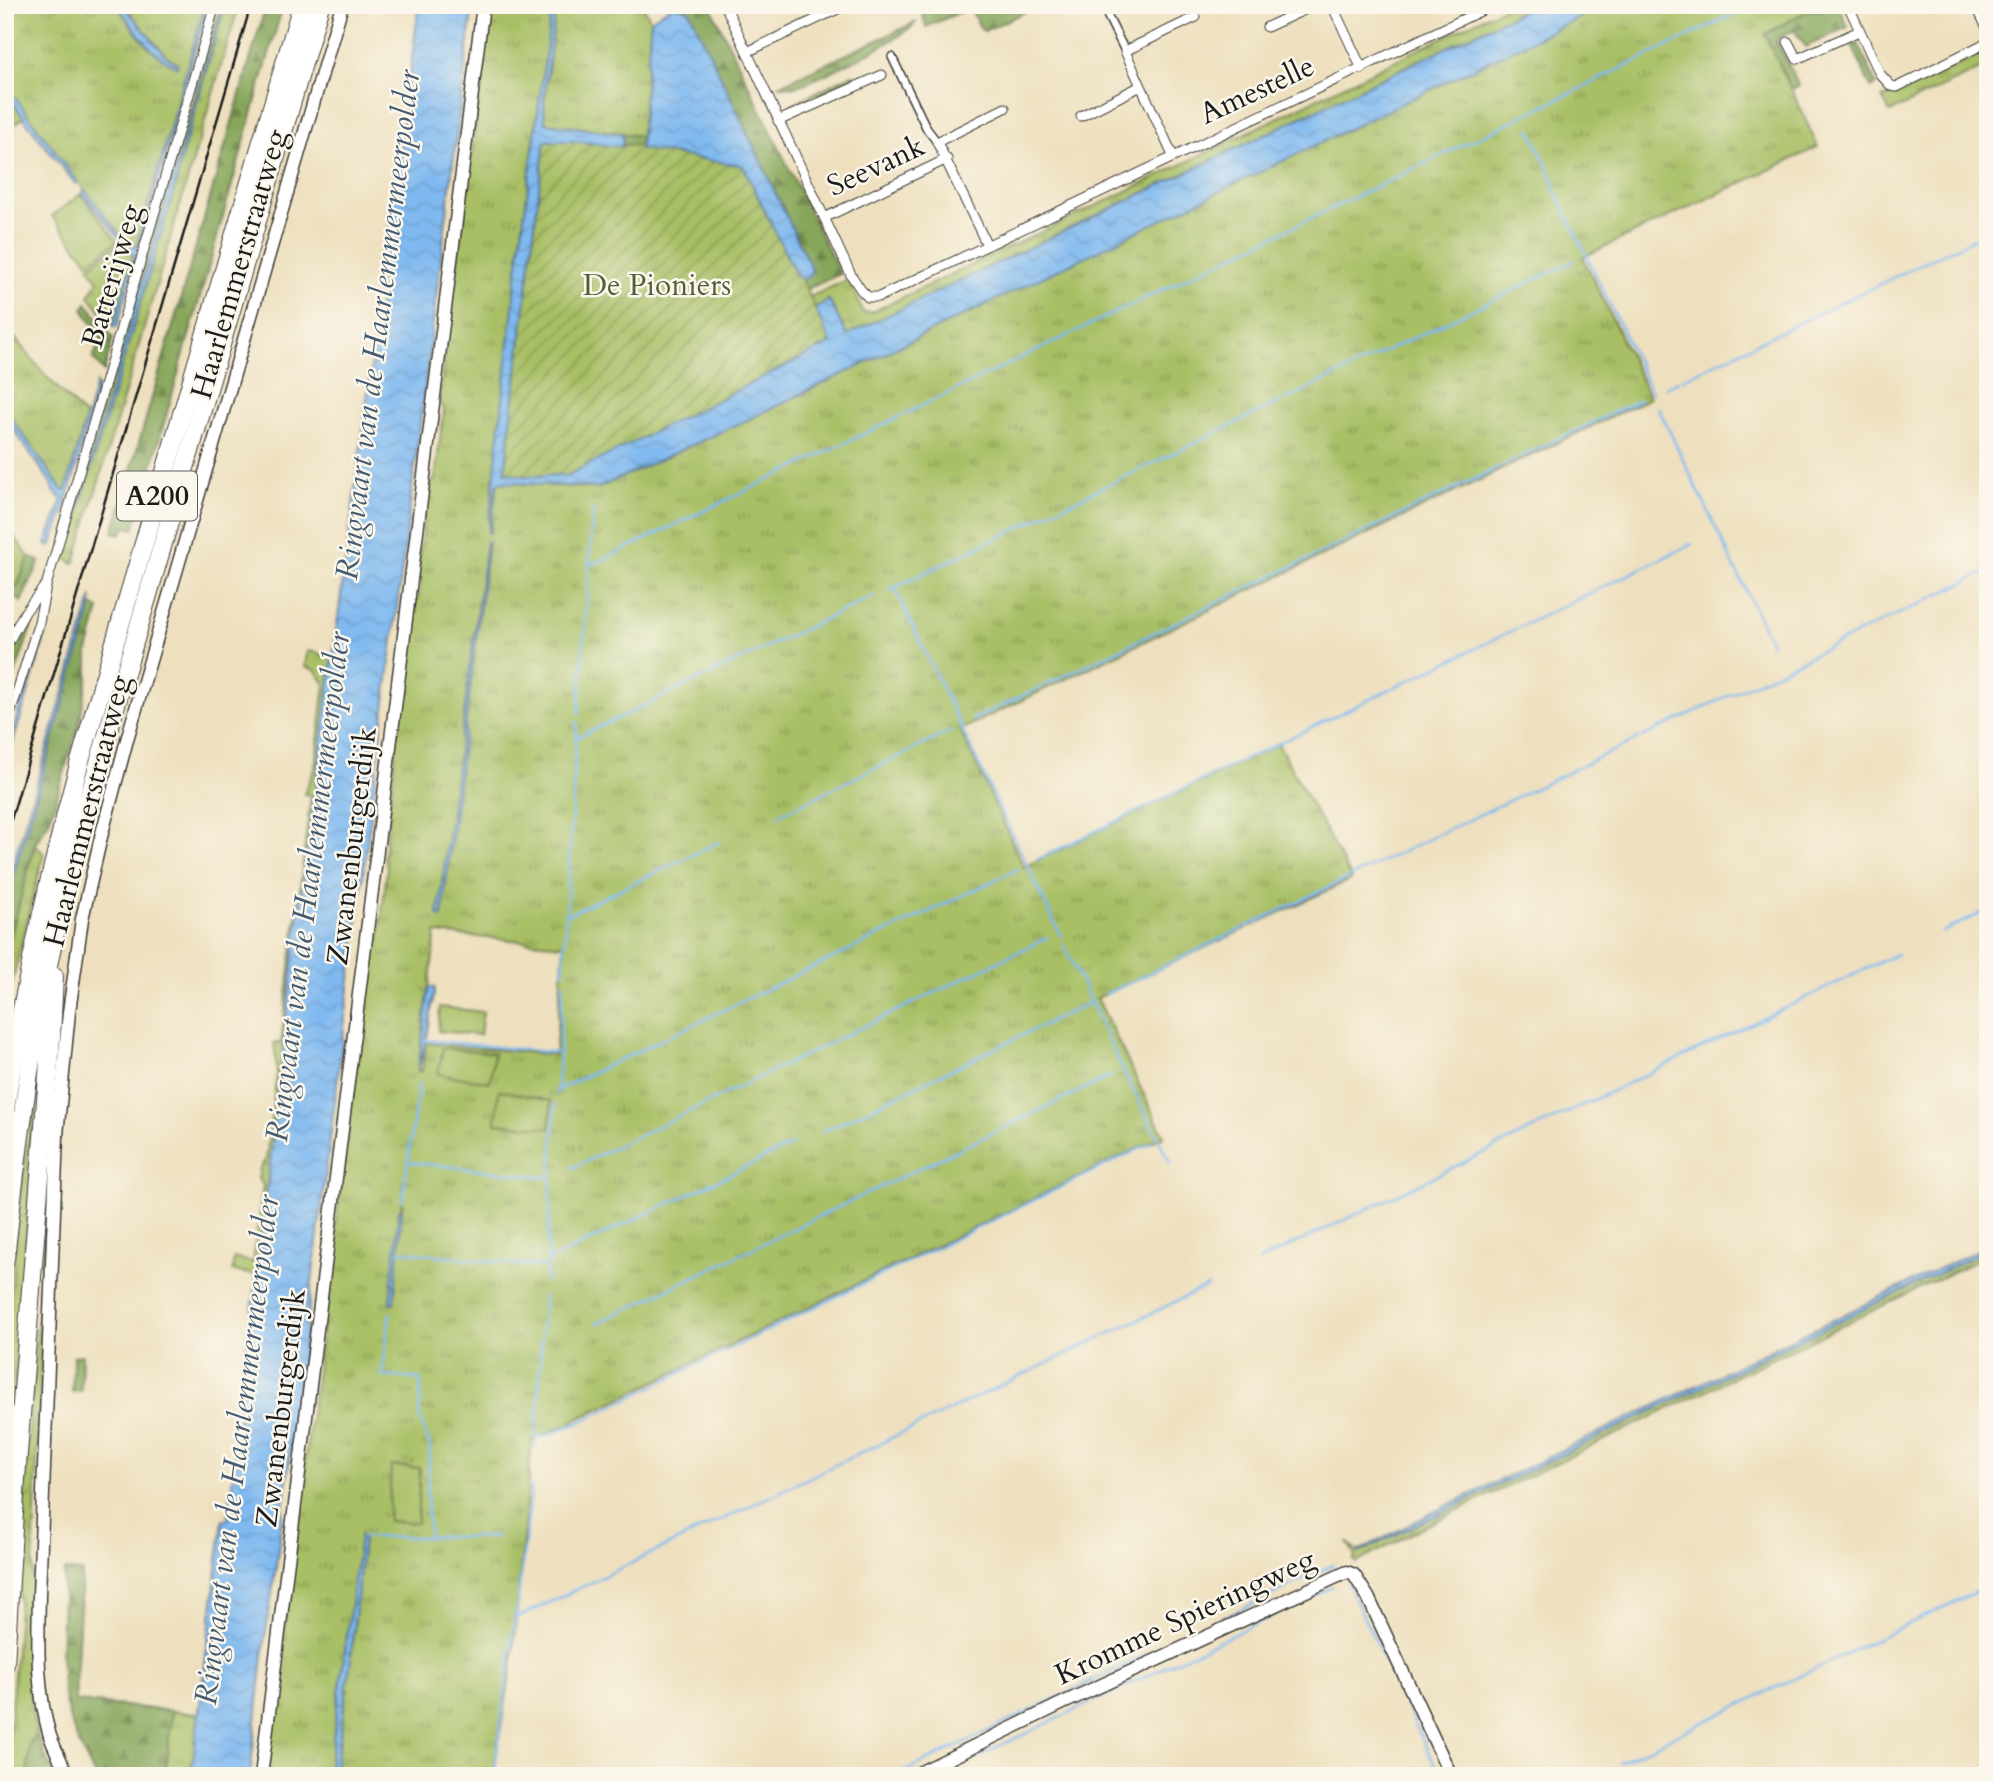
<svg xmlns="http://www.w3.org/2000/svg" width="1993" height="1781" viewBox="0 0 1993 1781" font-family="Cardo,serif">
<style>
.grass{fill:url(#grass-tufts);stroke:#626e40;stroke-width:2;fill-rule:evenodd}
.forest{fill:url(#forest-firs);stroke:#51613b;stroke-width:2}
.garden{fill:url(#garden-furrows);stroke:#626e40;stroke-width:2}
.pitch{fill:#a8bf65;stroke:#626e40;stroke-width:2}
.water{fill:url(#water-waves);stroke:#4e6a86;stroke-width:2}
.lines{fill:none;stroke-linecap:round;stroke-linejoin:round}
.stream{stroke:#7fb9f0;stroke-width:2.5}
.pedestrian-casing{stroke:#3c3934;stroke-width:10}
.minor-casing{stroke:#3c3934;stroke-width:11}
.tertiary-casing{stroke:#3c3934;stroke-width:15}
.secondary-casing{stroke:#3c3934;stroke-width:15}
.motorway-casing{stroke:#3c3934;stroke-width:20}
.pedestrian{stroke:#fff;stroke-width:7}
.minor{stroke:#fff;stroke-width:9}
.tertiary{stroke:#fff;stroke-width:12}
.secondary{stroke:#fff;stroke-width:12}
.motorway{stroke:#fff;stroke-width:18}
.rail{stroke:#1c1c1c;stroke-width:2.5}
.labels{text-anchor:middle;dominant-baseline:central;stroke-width:5;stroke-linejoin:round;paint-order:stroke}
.shield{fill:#fbf7ec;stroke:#5f5e5a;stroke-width:2}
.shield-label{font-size:28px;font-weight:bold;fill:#1c1c1c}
.street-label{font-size:30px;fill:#1c1c1c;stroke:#fbf7ec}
.park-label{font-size:30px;fill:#545d39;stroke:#fbf7ec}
.water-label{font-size:32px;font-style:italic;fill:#445b71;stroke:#fbf7ec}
</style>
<defs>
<pattern id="grass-tufts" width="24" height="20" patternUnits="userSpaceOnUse" patternTransform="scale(1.75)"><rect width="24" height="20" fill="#a8bf65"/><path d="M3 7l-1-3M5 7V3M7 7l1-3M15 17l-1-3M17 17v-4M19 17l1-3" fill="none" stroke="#889a52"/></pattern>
<pattern id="forest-firs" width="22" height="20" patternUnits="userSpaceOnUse" patternTransform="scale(1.75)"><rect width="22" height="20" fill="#86a65a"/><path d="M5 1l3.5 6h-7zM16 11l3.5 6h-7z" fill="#6d864a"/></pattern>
<pattern id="garden-furrows" width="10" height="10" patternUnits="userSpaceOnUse" patternTransform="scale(1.75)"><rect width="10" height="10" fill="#a8bf65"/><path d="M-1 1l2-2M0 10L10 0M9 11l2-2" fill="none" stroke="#889a52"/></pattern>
<pattern id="water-waves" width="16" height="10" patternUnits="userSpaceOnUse" patternTransform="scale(1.75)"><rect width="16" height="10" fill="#7fb9f0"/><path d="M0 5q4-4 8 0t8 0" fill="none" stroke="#6d9ecd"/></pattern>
</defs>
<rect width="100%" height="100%" fill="#fbf7ec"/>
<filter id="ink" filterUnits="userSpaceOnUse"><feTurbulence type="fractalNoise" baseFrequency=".0143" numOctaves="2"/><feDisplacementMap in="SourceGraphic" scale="14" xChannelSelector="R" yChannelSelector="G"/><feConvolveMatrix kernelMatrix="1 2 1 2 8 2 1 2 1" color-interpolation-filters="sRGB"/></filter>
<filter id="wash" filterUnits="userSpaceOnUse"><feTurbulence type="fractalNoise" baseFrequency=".00686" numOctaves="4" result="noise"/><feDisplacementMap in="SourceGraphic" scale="28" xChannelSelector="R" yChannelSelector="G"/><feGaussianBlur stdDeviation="1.57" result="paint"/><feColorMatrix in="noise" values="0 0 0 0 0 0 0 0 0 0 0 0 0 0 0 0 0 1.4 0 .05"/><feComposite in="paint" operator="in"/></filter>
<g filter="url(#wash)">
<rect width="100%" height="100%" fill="#eee0be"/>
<path class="grass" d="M5 5H117C133 27 150 59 178 63L166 56 123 5H205L136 248 123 238 78 182 5 84Z
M220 5H239L75 562 73 563 63 556 65 533Z
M488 5H552L517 271 490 533 498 482 590 488 756 416 1605 5H1818L1766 34 1818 147 1583 257 1650 398 960 730 1024 867 1278 744 1352 879 1097 998 1164 1136 532 1441 512 1664 493 1776H334L350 1666 363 1539 361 1536 328 1776H267L297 1526 303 1512 299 1507 372 946 379 941 387 868 384 856 401 701C410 692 412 680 405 670L413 608C420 597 422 583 418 570L427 490 435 479 444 409 439 399 470 169ZM486 543H488L441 916 438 915ZM436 933 564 945 555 1055 426 1043 422 1071H418ZM404 1179 399 1252 391 1302Z
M556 5H646L645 10 651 20 641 136 545 123 544 102Z
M1509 5H1535L847 336 829 300 815 308 805 299 849 279 863 313 872 312 1117 196Z
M1988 51V65L1890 112 1882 98 1910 88Z
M5 93 24 117 5 132Z
M121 241 134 255 113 326 89 296 98 281 89 267Z
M5 326 46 376 86 417 66 489 62 491 5 409Z
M5 524 29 557 17 587 5 577Z
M307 651 334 656 298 920 257 1275 232 1271 234 1258 253 1262 263 1185 258 1179 260 1168 266 1159 277 1073 274 1043H281L311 795 304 794 315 767 325 684 315 670 305 667Z
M35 844 44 854 5 1011V957Z
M40 1052 42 1054 34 1129 5 1508V1356L18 1214Z
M46 1211 29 1679 31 1705 37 1734 30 1744 27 1776H6L18 1624 23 1507Z
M1988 1249V1255L1423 1527 1356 1563 1353 1560 1356 1557 1347 1542 1359 1553Z
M172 1711 199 1714 191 1776H165Z"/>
<path class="forest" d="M266 5H283L134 529 125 527 121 534 113 532Z
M678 5H710L840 274 794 295 622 147 623 134 641 136 640 148 812 270 689 10Z
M920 5H1040L984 31 981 29 970 8 926 27Z
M1818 5H1838L1848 27 1806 47 1794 30 1776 40 1799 86 1791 89 1765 34Z
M916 22C910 35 818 79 800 85 793 88 785 86 778 86Z
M1858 43 1877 85 1871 88 1852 45Z
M853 74 854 79 794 109 792 104Z
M87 303 113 338 104 372 93 358 101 338 83 309Z
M29 557 40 561 21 602 5 590V577L17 587Z
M92 605 99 609 88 652V676L79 724 50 819 35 844 5 957V903Z
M28 619 32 620 31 628 9 691 5 690V659Z
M82 1355 81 1391 72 1392 73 1356Z
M64 1571 82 1572 75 1701 172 1711 165 1776H95C82 1752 70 1727 65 1700 58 1658 63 1613 64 1571Z
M37 1734 45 1756 55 1776H27L30 1744Z"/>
<path class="garden" d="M541 135 744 158 833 345 568 481 501 477Z"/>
<path class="pitch" d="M81 194 117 241 89 263 52 216Z
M440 1007 483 1012 480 1035 438 1031Z
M443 1048 494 1053 490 1082 438 1074Z
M499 1090 551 1101 550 1128 496 1123Z
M391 1466 420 1468 417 1523 388 1521Z"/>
<path class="water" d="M117 5H123L166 56 178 64 177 67C150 55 134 28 117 5Z
M205 5H208L117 327 113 326 134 255 82 193 85 190 123 238 136 248Z
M223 5H225L180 163 176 184 67 549 88 469Z
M419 5H473L276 1567 265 1638 250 1776H191L223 1520H228L239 1422 238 1405 257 1275 298 920Z
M552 5H556L544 102 545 123 623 134 622 147 572 141H545L505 472 523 476 568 475 831 343 815 308 829 300 847 335 1535 5H1605L756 416 598 488 499 482 496 488 490 533H488L517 271Z
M672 5 689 10 812 270 809 277 803 279 797 277 743 166 640 149 651 20Z
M5 84 78 182 75 184C62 166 5 100 5 84Z
M96 384 98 388 65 508 51 547 46 545 62 500 53 490 51 483 5 417V409L63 491 66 489Z
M486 542H488L442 917 438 916Z
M92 596 90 613 5 903V891Z
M52 614 5 769V758L21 702 50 616Z
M429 987 435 988 426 1043 418 1071Z
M399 1210H402L394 1303 390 1302Z
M1988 1245V1249L1954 1266 1358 1553V1551L1436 1511Z
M360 1536 363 1539 350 1666 334 1776H328Z"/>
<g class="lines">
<path class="stream" d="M1530 129 1555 184 1554 187 1652 393
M1666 387 1988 232
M1658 407 1772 645
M589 564 596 563 1753 5
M894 587 1061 936
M889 590 1574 261
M579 714 593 509
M972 720 1640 400
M576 738 874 596
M777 816 951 731
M1038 859 1692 544
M567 915 719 842
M1942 932 1988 910
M1064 945 1123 1070 1171 1164
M563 973 577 722
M1106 994 1988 571
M424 1040 559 1053
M557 1090 1018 869
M557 1094 563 983
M822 1132 1091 1002
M408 1162 551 1178
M572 1168 1047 938
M402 1201 419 1083
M399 1251 546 1267
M547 1261 792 1145
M1259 1261 1897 954
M546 1281 555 1104
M390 1313 382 1376 419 1379 421 1385 419 1415 430 1446 427 1491 429 1537
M598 1323 1111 1076
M536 1439 544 1295
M535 1448 536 1439 578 1423 1151 1143
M361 1537H497
M1348 1584 1440 1776
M515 1619 532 1487
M1620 1762 1988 1586
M494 1776 515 1619 1208 1286
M895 1776 1333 1565
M937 1776 1332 1587"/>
</g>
</g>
<g filter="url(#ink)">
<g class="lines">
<g class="pedestrian-casing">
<path id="pedestrian" d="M1102 5 1125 51
M892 57 927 129 937 142"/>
</g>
<g class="minor-casing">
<path id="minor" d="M725 5 851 275 861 290 868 297H879L1493 5
M1332 5 1362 69
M1848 5 1880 74 1891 86 1897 87 1988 42
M1976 5 1988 30
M1267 27 1315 5
M1788 42 1797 59 1859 31
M747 52 846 5
M1081 116 1141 86
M778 121 882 75
M1173 156 1125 51 1196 17
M826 217 947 159
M987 245 937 142 1005 108
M5 648 25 612 44 587
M5 730 39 622 46 586 215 5"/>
</g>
<g class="tertiary-casing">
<path id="tertiary" d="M261 1776 483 5
M913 1776 1063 1703 1347 1572 1354 1575 1368 1597 1451 1776"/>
</g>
<g class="secondary-casing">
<path id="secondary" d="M68 1776C62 1763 55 1750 50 1736 36 1690 38 1643 39 1595L57 1135 69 1012 82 919 101 837 128 736 342 5"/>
</g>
<g class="motorway-casing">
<path id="motorway" d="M5 1109C22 993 48 880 78 768L302 5
M5 1259C14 1176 25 1093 39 1011 50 949 65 889 80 828L320 5
M5 1664 16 1479 51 1037 54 976"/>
</g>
<use href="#pedestrian" class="pedestrian"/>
<use href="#minor" class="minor"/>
<use href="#tertiary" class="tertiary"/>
<use href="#secondary" class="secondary"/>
<use href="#motorway" class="motorway"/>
<path class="rail" d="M5 840 251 5"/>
</g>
</g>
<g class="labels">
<rect class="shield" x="117" y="471.5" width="80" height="49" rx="5"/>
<g class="shield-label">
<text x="157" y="496">A200</text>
</g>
<g class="street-label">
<text transform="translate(1257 90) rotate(-25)">Amestelle</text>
<text transform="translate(876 166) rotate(-25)">Seevank</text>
<text transform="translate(239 264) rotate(-74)">Haarlemmerstraatweg</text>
<text transform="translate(112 276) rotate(-74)">Batterijweg</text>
<text transform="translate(87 811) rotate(-76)">Haarlemmerstraatweg</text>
<text transform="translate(352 846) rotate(-83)">Zwanenburgerdijk</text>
<text transform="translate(281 1408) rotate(-83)">Zwanenburgerdijk</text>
<text transform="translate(1185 1617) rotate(-25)">Kromme Spieringweg</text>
</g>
<g class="park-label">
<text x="657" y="285">De Pioniers</text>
</g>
<g class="water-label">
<text transform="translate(378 325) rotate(-83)">Ringvaart van de Haarlemmermeerpolder</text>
<text transform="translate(308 887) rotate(-83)">Ringvaart van de Haarlemmermeerpolder</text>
<text transform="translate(237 1450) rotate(-83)">Ringvaart van de Haarlemmermeerpolder</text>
</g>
</g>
<rect width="1993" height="1781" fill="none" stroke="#fbf7ec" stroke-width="28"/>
</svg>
